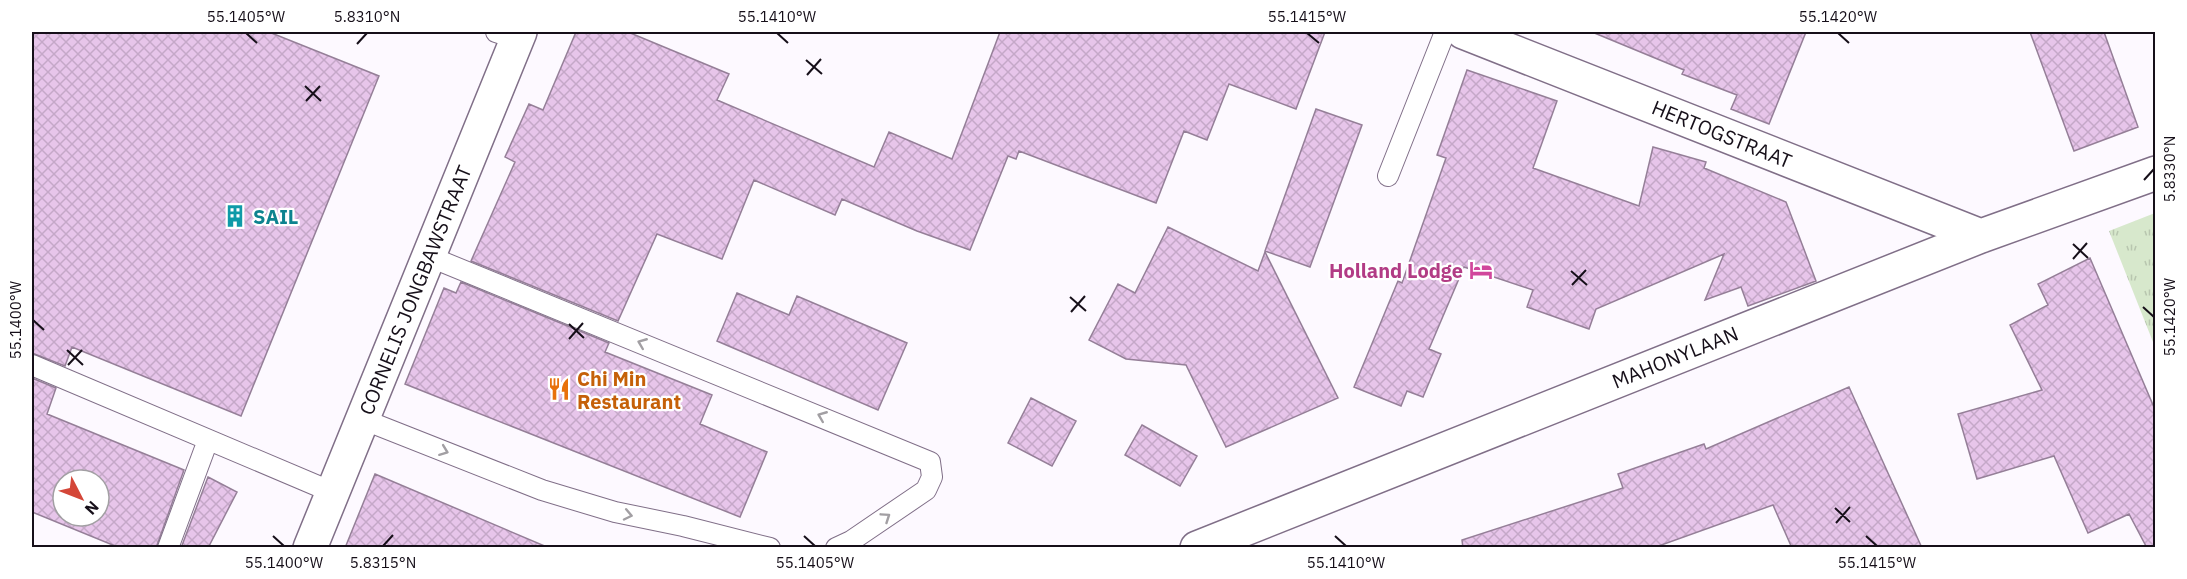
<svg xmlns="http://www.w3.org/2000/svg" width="2187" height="579" viewBox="0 0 2187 579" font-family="'IBM Plex Sans',sans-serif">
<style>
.grass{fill:url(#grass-tufts)}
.building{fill:url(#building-cross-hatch);stroke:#957f98;stroke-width:1.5;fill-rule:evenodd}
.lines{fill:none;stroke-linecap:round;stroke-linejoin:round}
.service-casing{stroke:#806f88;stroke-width:22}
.minor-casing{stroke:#806f88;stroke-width:36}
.secondary-casing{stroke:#806f88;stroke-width:36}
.service{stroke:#fff;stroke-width:20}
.minor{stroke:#fff;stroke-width:33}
.secondary{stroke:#fff;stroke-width:33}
.oneway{stroke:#a29fa3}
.ticks{fill:none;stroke:#160f19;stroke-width:2}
.labels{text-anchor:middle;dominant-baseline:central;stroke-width:4.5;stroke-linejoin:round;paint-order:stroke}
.street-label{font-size:20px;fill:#160f19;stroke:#fff}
.culture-label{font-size:20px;font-weight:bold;fill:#0d838f;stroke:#fff;text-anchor:start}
.hotel-label{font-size:20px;font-weight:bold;fill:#b23c85;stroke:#fff;text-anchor:end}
.food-label{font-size:20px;font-weight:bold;fill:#c56008;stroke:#fff;text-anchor:start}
.neatline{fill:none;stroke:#160f19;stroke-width:2}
.ticks-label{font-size:15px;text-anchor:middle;fill:#160f19}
</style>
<defs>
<pattern id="grass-tufts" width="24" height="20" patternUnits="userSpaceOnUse" patternTransform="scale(1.5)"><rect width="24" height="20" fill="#d7e8cc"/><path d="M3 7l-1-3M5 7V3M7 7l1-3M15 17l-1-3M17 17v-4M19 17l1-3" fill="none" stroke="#b8c6af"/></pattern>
<pattern id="building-cross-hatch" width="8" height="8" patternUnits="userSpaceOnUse" patternTransform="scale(1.5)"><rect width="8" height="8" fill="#e7c5ea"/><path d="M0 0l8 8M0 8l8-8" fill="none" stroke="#c5a8c8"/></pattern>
</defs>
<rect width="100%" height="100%" fill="#fdf9ff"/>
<path class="grass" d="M2155 213V347L2109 231Z"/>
<path class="building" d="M32 32H269L379 76 241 416 72 347 65 366 32 353Z
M576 32H628L729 74 717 100 874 167 889 132 952 159 1000 32H1325L1296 109 1229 84 1207 140 1184 131 1156 203 1019 151 1016 159 1008 156 970 250 917 231 842 199 835 215 754 180 722 259 657 234 618 321 471 261 515 162 505 157 529 104 543 110Z
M1592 32H1806L1769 124 1731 109 1737 95 1682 74 1684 70Z
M2030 32H2104L2138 127 2074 151Z
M1467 70 1557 101 1533 168 1639 206 1653 147 1706 162 1704 168 1786 202 1816 281 1748 306 1741 287 1705 300 1724 254 1596 309 1589 329 1527 307 1533 290 1464 267 1429 349 1441 354 1423 397 1407 391 1401 406 1354 387 1398 281 1402 283 1446 158 1437 155Z
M1316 109 1362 125 1310 267 1265 251Z
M1168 227 1258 271 1265 252 1338 398 1226 447 1186 365 1126 359 1089 340 1118 284 1135 293Z
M2090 258 2156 412V548H2147L2129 514 2088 533 2054 456 1977 479 1958 414 2042 390 2010 325 2048 305 2038 284Z
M461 282 609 343 605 352 712 395 700 424 767 452 740 517 405 384 444 288 456 293Z
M737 293 789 315 797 296 907 343 878 410 717 341Z
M32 378 56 388 47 414 184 470 156 548H120L32 512ZM63 480H99V516H63Z
M1849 387 1922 548H1792L1773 505 1653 548H1463L1462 540 1623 488 1618 474 1704 444 1706 449Z
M1031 398 1076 421 1052 466 1008 443Z
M1142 425 1197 456 1180 486 1125 455Z
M375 474 547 547V548H345Z
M208 477 237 492 208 548H181Z"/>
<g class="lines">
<g class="service-casing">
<path id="service" d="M496 32 517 39
M1388 176 1445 32
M428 256 930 462 932 477 926 490 851 541 836 548
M32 365 332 492
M362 419 542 490 615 512 683 526 770 548
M168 548 208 440"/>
</g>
<g class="minor-casing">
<path id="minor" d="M1463 32 1981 236
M1197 548 1981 236 2156 173"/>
</g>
<g class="secondary-casing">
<path id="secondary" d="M310 548 520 32"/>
</g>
<use href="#service" class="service"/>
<use href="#minor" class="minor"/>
<use href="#secondary" class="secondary"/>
</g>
<defs><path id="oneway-chevron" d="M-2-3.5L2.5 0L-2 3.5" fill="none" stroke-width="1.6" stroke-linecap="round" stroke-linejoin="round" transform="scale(1.5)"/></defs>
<g class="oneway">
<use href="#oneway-chevron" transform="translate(642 343) rotate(-158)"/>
<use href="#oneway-chevron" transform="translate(822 416) rotate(-158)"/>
<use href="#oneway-chevron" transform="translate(444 451) rotate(21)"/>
<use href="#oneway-chevron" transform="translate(628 515) rotate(12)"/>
<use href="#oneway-chevron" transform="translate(886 517) rotate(-34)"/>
</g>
<path class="ticks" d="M246 33 257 43M777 33 788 43M1307 33 1319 43M1838 33 1849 43M357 44 367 33M806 60 822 74M807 75 821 59M305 86 321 101M306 101 320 86M2144 180 2154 169M2073 244 2088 258M2073 259 2087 243M1571 271 1587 285M1572 285 1586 270M1070 297 1086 311M2143 307 2154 317M1071 312 1085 296M33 320 44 330M569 324 584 338M569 339 583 323M67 350 83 365M68 365 82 350M1835 508 1850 522M1836 523 1850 507M273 536 284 546M804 536 815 546M1335 536 1346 546M1866 536 1877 546M383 546 393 535"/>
<defs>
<g id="building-bare" transform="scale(1.8)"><path d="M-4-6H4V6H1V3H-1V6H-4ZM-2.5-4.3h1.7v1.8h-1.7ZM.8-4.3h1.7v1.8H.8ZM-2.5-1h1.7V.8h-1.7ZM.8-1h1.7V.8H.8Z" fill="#0f9aa8" stroke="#fff" stroke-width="2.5" paint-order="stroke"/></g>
<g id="hotel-bare" transform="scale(1.8)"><path d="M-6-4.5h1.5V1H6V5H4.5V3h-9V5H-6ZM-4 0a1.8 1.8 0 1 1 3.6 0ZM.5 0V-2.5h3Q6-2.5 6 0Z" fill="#d1479c" stroke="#fff" stroke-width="2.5" paint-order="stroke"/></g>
<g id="restaurant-bare" transform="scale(1.8)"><path d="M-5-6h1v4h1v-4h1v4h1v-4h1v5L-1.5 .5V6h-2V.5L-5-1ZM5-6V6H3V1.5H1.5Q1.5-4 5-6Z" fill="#e8710a" stroke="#fff" stroke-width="2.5" paint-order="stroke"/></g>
</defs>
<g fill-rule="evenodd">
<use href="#building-bare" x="235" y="216"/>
<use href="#hotel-bare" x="1481" y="270"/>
<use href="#restaurant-bare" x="559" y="389"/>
</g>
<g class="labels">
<g class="street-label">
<text transform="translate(1722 134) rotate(22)">HERTOGSTRAAT</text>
<text transform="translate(415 290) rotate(-68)">CORNELIS JONGBAWSTRAAT</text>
<text transform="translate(1675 357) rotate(-22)">MAHONYLAAN</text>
</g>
<g class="culture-label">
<text x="253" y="216">SAIL</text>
</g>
<g class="hotel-label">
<text x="1463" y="270">Holland Lodge</text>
</g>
<g class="food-label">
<text x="577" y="378">Chi Min<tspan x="577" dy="23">Restaurant</tspan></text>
</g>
</g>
<rect width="2187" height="579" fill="none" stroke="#ffffff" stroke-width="66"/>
<g transform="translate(81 498) rotate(132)"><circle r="28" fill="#ffffff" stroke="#a29fa3" stroke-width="1.5"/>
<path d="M0-4.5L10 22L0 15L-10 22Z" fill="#d44638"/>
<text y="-9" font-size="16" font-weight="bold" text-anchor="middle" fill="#160f19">N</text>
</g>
<rect x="33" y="33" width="2121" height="513" class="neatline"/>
<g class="ticks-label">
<text x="246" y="22">55.1405°W</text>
<text x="367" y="22">5.8310°N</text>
<text x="777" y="22">55.1410°W</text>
<text x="1307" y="22">55.1415°W</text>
<text x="1838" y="22">55.1420°W</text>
<text transform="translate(2170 169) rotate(-90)" y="5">5.8330°N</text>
<text transform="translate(2170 317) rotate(-90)" y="5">55.1420°W</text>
<text transform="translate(16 320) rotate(-90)" y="5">55.1400°W</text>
<text x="284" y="568">55.1400°W</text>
<text x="383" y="568">5.8315°N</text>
<text x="815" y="568">55.1405°W</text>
<text x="1346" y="568">55.1410°W</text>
<text x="1877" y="568">55.1415°W</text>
</g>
</svg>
